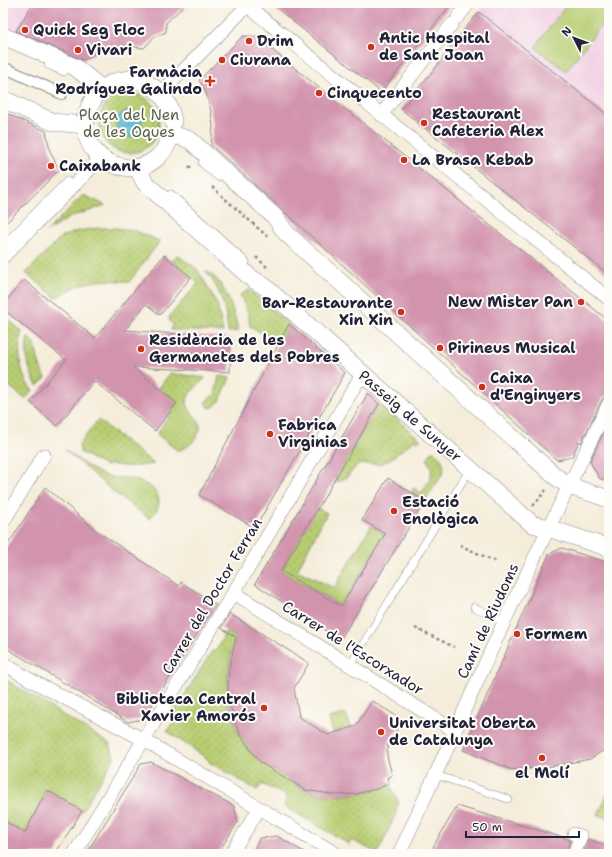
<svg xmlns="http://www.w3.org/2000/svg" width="612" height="857" viewBox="0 0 612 857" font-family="'Shantell Sans',sans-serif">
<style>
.built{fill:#f1d0e3}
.grass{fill:#b7cd71;stroke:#6c7856}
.park{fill:url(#park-dots);stroke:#6c7856}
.water{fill:url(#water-waves);stroke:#3e7089}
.building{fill:#d293ad}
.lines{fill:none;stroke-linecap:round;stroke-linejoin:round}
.service-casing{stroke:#8c888a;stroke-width:8}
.pedestrian-casing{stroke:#8c888a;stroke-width:12}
.minor-casing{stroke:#8c888a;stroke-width:14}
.tertiary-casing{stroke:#8c888a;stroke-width:18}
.path{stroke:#8c888a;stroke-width:2.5;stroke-dasharray:3 3;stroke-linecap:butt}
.service{stroke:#fff;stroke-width:7}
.pedestrian{stroke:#fff;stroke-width:10}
.minor{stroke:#fff;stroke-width:13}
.tertiary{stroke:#fff;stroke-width:17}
.poi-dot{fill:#c8321e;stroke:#fdfcf7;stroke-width:1.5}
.labels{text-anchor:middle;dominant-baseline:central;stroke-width:4;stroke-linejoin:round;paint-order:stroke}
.poi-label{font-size:15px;font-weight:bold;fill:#22223b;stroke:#fdfcf7;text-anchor:start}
.park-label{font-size:15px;fill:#565e4e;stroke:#fdfcf7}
.street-label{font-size:15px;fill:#22223b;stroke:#fdfcf7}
</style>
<defs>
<pattern id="park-dots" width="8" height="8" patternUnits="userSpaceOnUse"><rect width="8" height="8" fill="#b7cd71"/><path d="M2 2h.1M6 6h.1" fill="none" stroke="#9db063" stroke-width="1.8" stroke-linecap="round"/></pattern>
<pattern id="water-waves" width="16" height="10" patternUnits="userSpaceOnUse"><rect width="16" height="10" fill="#59bed7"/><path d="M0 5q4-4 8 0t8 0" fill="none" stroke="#499ab0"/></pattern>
</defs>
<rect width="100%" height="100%" fill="#fdfcf7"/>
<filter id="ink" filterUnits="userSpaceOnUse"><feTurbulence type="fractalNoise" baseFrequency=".025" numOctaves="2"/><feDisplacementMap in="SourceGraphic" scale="8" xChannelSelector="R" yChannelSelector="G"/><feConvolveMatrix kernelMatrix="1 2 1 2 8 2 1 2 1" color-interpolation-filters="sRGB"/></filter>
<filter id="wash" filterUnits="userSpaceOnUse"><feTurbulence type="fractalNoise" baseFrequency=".012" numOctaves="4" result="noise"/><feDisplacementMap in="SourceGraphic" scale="16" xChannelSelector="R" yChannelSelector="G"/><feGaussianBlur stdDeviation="0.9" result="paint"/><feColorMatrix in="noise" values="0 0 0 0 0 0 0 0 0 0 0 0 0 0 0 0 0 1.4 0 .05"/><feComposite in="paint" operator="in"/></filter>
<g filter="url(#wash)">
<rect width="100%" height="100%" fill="#f5edda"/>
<path class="built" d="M3 3H33L16 31 3 26Z
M486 3H609V116L479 13Z"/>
<path class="grass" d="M568 3H609V15L566 71 535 47Z"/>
<path class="park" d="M99 123a30 30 0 1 1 60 0a30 30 0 1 1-60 0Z
M83 195 105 205 92 210 72 216 46 232Z
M98 228H115L133 230 160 241 129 282C98 278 82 281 56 298L26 273 61 237 78 231Z
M177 255 197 269 206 284 217 304 223 332 171 330 173 325 169 320 170 316 198 283 171 261Z
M205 271C223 276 236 315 238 331L228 332C226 310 221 288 205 271Z
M249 290 289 324 279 343 250 326 248 313 240 295Z
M3 315 22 331C17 349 19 376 33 391L25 399 3 381Z
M28 337C40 347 35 364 46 378L37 386C29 370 24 355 28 337Z
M170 373 205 378C201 383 190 392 188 397 182 414 209 419 197 436 191 445 187 447 178 451L157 434 177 403 159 388Z
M219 376 230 378C225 387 221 405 211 408L207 406 205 402 215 394Z
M379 404 421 440 413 441 389 460 380 464H363L357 465 348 476 339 482 335 479Z
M98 420 154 464C144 465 134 467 125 466 118 466 112 463 105 466L80 452 79 444Z
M65 450C77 458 91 470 104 475 113 479 122 477 131 479 145 482 165 491 157 509 156 512 152 516 150 519L116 494Z
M433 450C440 457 446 463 443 473L425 501 411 492 414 488 421 493C429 483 436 471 427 460Z
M317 508 327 513 297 570 334 588 371 526 385 534 341 606 281 571Z
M226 631 237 638C230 650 229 665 228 679 226 709 238 741 260 761 266 767 276 771 283 776 290 780 298 787 306 790 332 800 365 795 389 783L399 803 395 810 397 811 378 853 351 840 349 844 284 806 287 796 262 784 257 790 209 762V760L167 731 175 719 171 717 212 651H216Z
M3 678 110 744 114 758 82 811 47 790 25 833 3 820Z
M346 714 351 727 333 733 329 718Z
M608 793H609V819L598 815Z"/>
<path class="water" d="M116 124a13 13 0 1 1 26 0a13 13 0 1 1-26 0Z"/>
<g id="blocks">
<path class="building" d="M33 3H187L166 23V32L154 37 144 48 126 46 124 45 118 50 115 49 112 52 108 49 104 53 102 50 83 60 16 31Z
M270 3H452L381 92Z
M479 12 609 116V275L401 109 436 67 462 32Z
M243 36 256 37 609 321V395L605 396 602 400 581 443 579 441 572 457 557 460 211 145 213 126 211 111 206 93 199 80Z
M3 112 46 131 50 151 59 170 3 226Z
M164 255 191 277 160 315 146 304 125 330 231 338 230 372 133 367 177 403 155 431 94 381 57 426 30 402 66 360 3 309V304L24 280 95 338Z
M289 324 345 373 255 528 199 495Z
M368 393 379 404 281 571 341 606 385 534 362 520 388 478 425 501 340 640 255 584Z
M609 421V482L599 478 590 461Z
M45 487 97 531 179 586 181 582 216 605 143 719 128 722 3 646V552Z
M562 548 609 563V747L590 759 547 767 512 770 463 750 549 554Z
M230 614 309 663 294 688 299 717 328 735 356 726 372 701 403 720 387 746 389 747 387 751V756L392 775 387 778 389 783 380 788 356 794 333 795 324 793 305 790 261 763 252 752 240 734 235 723 229 702 228 688 229 669 236 637 221 628Z
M151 762 234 806 238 822 217 854H86L141 764Z
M47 790 82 811 55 854H3V820L25 833Z
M457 806 568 839 570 841 566 854H429Z
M277 836 307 854H251L260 838Z
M588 839 609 847V854H583Z"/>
</g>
</g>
<g filter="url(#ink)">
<use href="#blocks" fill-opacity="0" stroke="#8c888a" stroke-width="1"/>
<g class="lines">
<g class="service-casing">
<path id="service" d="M48 65 64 72
M202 163 218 177
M171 194 217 235 246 262
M3 245 67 181
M474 607 504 622
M350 665 470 469
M436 775 508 799"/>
</g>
<g class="pedestrian-casing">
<path id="pedestrian" d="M3 67 62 94"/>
</g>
<g class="minor-casing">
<path id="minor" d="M244 3 609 299
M458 17 469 3
M161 93 250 3
M381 115 452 24
M3 257 101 158
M3 522 44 455
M234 593 455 731
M3 663 27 678 144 740 337 854
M74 854 257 554 362 374
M231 854 259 809
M399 854C435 777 469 699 504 622 538 549 574 476 609 403
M574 854 581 836 574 834"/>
</g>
<g class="tertiary-casing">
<path id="tertiary" d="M3 36 75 67 102 89
M3 99 53 122 85 125C90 67 163 63 173 121
M86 135C88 139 90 145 93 149 109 170 141 175 160 155 166 149 169 141 172 134L190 140 275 217 286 233 556 477 569 486 609 499
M137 167 145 183 251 278 264 286 532 524 548 528 609 548"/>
</g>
<path class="path" d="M189 166 193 170
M212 187 269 238
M256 257 268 268
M533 506 546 490
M460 545 496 562
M415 628 454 647"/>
<use href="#service" class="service"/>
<use href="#pedestrian" class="pedestrian"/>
<use href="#minor" class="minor"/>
<use href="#tertiary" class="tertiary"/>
</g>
</g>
<g class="poi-dot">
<circle cx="25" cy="30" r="4"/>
<circle cx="249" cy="41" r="4"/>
<circle cx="371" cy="47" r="4"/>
<circle cx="78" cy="50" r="4"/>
<circle cx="222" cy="60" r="4"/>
<path d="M208 75h4v4h4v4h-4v4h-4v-4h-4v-4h4z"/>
<circle cx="319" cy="93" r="4"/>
<circle cx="424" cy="123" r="4"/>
<circle cx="404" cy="160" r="4"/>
<circle cx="51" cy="166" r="4"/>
<circle cx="581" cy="302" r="4"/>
<circle cx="401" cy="312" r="4"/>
<circle cx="440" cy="348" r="4"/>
<circle cx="141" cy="349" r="4"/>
<circle cx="482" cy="387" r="4"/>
<circle cx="270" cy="434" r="4"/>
<circle cx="394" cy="511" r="4"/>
<circle cx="517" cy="634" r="4"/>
<circle cx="264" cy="708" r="4"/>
<circle cx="381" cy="732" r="4"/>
<circle cx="542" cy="758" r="4"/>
</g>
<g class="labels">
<g class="poi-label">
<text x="33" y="30">Quick Seg Floc</text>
<text x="379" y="38">Antic Hospital<tspan x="379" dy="17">de Sant Joan</tspan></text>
<text x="257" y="41">Drim</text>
<text x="86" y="50">Vivari</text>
<text x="230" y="60">Ciurana</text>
<text x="202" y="72" text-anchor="end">Farmàcia<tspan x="202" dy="17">Rodríguez Galindo</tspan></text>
<text x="327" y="93">Cinquecento</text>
<text x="432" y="114">Restaurant<tspan x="432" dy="17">Cafeteria Alex</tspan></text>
<text x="412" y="160">La Brasa Kebab</text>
<text x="59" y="166">Caixabank</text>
<text x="573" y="302" text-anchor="end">New Mister Pan</text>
<text x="393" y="303" text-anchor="end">Bar-Restaurante<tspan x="393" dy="17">Xin Xin</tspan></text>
<text x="149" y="340">Residència de les<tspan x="149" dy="17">Germanetes dels Pobres</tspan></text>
<text x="448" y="348">Pirineus Musical</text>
<text x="490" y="378">Caixa<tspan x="490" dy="17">d'Enginyers</tspan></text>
<text x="278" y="425">Fabrica<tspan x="278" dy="17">Virginias</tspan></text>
<text x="402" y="502">Estació<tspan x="402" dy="17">Enològica</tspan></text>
<text x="525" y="634">Formem</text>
<text x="256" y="699" text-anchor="end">Biblioteca Central<tspan x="256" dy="17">Xavier Amorós</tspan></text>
<text x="389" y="723">Universitat Oberta<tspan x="389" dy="17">de Catalunya</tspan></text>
<text x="542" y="773" text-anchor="middle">el Molí</text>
</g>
<g class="park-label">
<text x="129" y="115">Plaça del Nen<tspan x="129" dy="17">de les Oques</tspan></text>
</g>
<g class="street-label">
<text transform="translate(410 416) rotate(41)">Passeig de Sunyer</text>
<text transform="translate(212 596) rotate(-59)">Carrer del Doctor Ferran</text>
<text transform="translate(488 621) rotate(-65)">Camí de Riudoms</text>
<text transform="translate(353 648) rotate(32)">Carrer de l'Escorxador</text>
</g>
</g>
<rect width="612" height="857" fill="none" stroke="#fdfcf7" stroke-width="16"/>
<g transform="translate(574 38) rotate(312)" stroke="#fdfcf7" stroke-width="3" paint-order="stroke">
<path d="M0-3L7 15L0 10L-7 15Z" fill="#22223b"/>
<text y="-6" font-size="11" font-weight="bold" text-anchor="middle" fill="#22223b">N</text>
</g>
<path d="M466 831v6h113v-6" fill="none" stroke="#22223b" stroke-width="2"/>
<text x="472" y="831" font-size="12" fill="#22223b" stroke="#fdfcf7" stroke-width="3" paint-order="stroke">50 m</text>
</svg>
